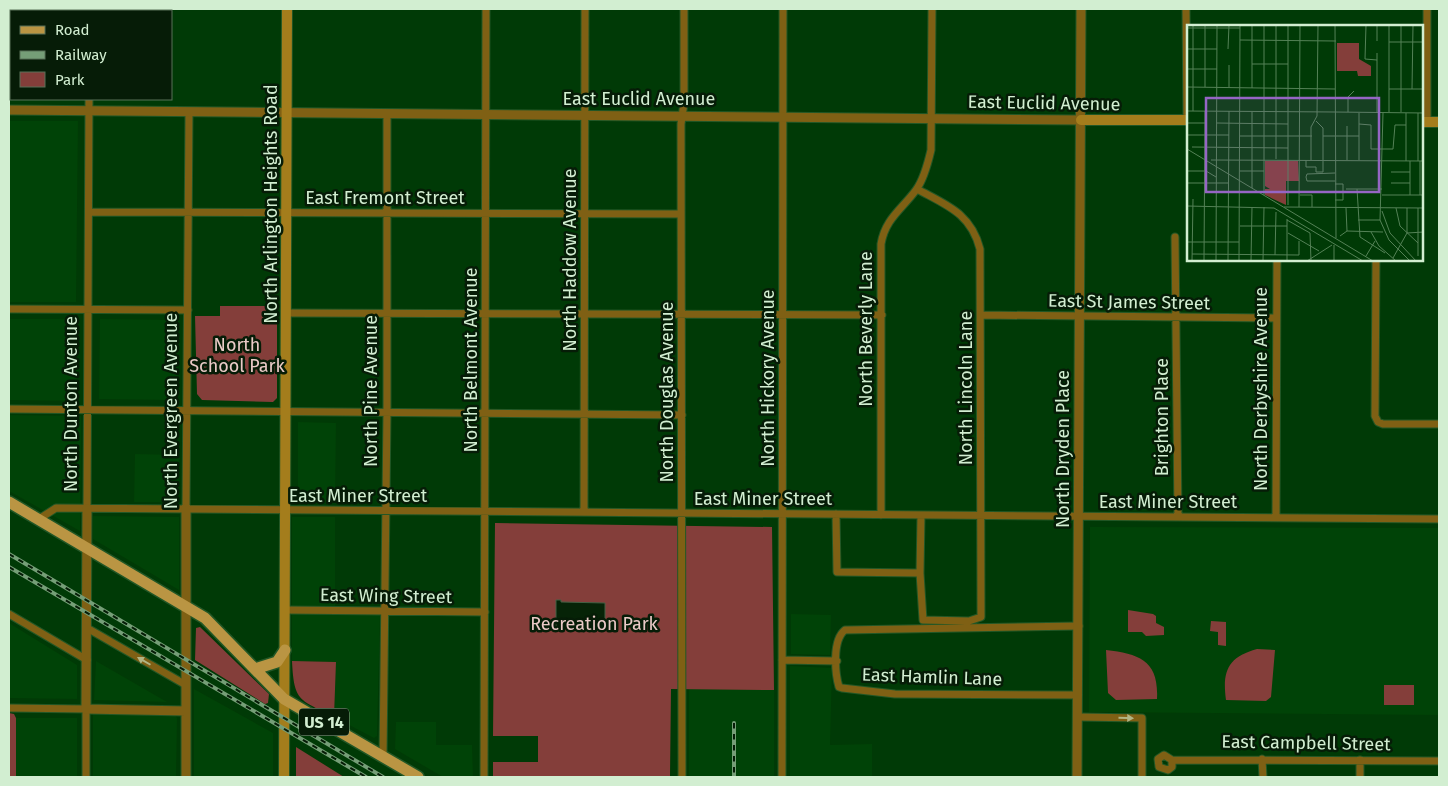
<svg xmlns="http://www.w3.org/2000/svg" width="1448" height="786" viewBox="0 0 1448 786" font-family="'Fira Sans',sans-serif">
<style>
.built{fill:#004307}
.green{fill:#843e3a}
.water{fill:#062307;stroke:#436044}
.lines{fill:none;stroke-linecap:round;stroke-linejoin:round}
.minor-casing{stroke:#225726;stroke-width:9}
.tertiary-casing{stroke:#225726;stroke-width:11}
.secondary-casing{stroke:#225726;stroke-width:12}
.primary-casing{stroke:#225726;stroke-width:14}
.minor{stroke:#7f6014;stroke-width:7}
.tertiary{stroke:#7f6014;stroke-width:9}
.secondary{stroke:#a47d1c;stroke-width:10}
.primary{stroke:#ba9543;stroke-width:11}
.rail-casing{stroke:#759e77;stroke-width:4}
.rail{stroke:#061c07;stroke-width:2;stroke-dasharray:5.5;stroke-linecap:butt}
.oneway{fill:#b1b585}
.labels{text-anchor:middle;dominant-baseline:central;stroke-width:5;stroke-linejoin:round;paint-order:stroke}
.shield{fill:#061c07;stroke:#95af94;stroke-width:1}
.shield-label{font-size:16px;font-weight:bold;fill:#d2eed1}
.street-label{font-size:18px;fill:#d2eed1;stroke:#061c07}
.park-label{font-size:18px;fill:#eacac7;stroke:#061c07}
.inset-road{fill:none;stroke:#548257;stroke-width:1}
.view{fill:#9566c4;fill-opacity:0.15;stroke:#9566c4;stroke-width:2.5}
.inset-edge{fill:none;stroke:#d2eed1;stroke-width:2.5}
</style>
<rect width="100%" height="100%" fill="#003a06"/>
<path class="built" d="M9 121H78L76 302H9Z
M9 319H78L77 401 9 400Z
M100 319 179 320 177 400 99 399Z
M9 415 81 416 80 531 9 491Z
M298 422 336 423 335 502H298Z
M135 454 179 455 178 502H134Z
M93 516 179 517V590L93 539Z
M292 517H335V607H292Z
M1090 527 1439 528V715L1089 712Z
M292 613 380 615 377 736 374 738 334 717 336 662 292 661Z
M791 614 831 615 830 655 791 654Z
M9 623 77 665V699L9 698Z
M96 661 167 702 94 700Z
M790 666 832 668 830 745 872 744V777H790Z
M689 688 774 690V777H689Z
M194 689 273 733V777H194Z
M93 713 175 715 177 718 176 777H93Z
M16 718H77V777H16Z
M396 722H436V745H472L473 777H443L395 749Z"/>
<path class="green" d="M220 306H277V398L273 402 202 400 197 394 195 316H220Z
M495 523 772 527 774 690 671 689 670 777H493V762H538V736H493Z
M1128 610 1153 614 1156 616V623L1164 627V635L1146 636 1142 632H1128Z
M1211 621 1226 622V646L1218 645V632L1210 631Z
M200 627 269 694 268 703 265 704 195 660 196 628Z
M1257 649 1275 650 1271 697 1266 701 1226 700C1222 671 1228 657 1257 649Z
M1106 650C1140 654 1159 661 1157 699L1116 700 1108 693Z
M292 661 336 662 334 717C300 699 294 703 292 661Z
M1384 685H1414V705H1384Z
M9 713 14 714 16 718V777H9Z
M296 747 344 777H296Z"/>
<path class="water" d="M556 600H561V602L605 603V623H561V627H556Z"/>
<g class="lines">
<g class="minor-casing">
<path id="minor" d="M89 9V11
M1186 9 1187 120
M1427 9V122
M89 212 681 214
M1175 237 1178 517
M1376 260 1375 416 1378 422 1383 424H1439
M9 309 188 310
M287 313 882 315
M981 315 1276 318
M9 409 682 415
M87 509 89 99
M186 509 189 112
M584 512 585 9
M836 514 837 572 920 573 923 620 969 621 981 617 980 249C971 213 946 205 917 189
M881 515V244C885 219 902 209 916 190 924 179 928 163 931 150L932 9
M1276 518 1277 260
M39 519 56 508 1439 519
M920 574 921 515
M286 610 485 612
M9 614 87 660
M87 628 186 685
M782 660 837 661
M1078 695 895 694 842 688 839 687C835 673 832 640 845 630L1079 626
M9 708 86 709V777
M1078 717 1142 718V777
M383 757 387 412V114
M1262 759 1263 777
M1172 760V767L1168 770 1159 767 1158 759 1164 755 1172 760 1439 761
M1360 760V777
M484 777 486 9
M682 777 681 124 684 103V9
M782 777 783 9"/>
</g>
<g class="tertiary-casing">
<path id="tertiary" d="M9 110 1081 120
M87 509 86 709 186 711
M186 777V509
M1077 777 1081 9"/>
</g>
<g class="secondary-casing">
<path id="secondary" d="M1081 120H1188
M1422 122H1439
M284 777 287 9"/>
</g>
<g class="primary-casing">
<path id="primary" d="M9 502 205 618 284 699 418 777
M255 669 277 662 285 650"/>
</g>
<use href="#minor" class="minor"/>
<use href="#tertiary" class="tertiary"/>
<use href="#secondary" class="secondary"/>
<use href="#primary" class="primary"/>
<g class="rail-casing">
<path id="rail" d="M9 554 383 777
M9 567 366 777
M734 723V777"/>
</g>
<use href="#rail" class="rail"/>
</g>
<defs><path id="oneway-solid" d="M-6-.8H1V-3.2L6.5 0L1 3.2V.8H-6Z" transform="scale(1.25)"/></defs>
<g class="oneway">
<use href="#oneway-solid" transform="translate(144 661) rotate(-150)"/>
<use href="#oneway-solid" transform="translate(1126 718) rotate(1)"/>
</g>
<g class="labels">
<rect class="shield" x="299" y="708.5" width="50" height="27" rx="4"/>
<g class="shield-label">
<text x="324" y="722">US 14</text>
</g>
<g class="street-label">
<text x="639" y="99">East Euclid Avenue</text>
<text transform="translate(1044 103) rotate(1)">East Euclid Avenue</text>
<text x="385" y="198">East Fremont Street</text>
<text transform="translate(271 204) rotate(-90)">North Arlington Heights Road</text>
<text transform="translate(570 260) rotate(-90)">North Haddow Avenue</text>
<text transform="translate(1129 302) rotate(1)">East St James Street</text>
<text transform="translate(866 329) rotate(-90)">North Beverly Lane</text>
<text transform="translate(471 360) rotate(-90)">North Belmont Avenue</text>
<text transform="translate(768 378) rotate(-90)">North Hickory Avenue</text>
<text transform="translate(966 388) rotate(-90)">North Lincoln Lane</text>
<text transform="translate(1261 389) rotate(-90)">North Derbyshire Avenue</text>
<text transform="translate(371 391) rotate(-90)">North Pine Avenue</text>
<text transform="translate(667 392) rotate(-90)">North Douglas Avenue</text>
<text transform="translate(71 404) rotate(-90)">North Dunton Avenue</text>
<text transform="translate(171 411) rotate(-90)">North Evergreen Avenue</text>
<text transform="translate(1162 417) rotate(-90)">Brighton Place</text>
<text transform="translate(1063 449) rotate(-90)">North Dryden Place</text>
<text x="358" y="496">East Miner Street</text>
<text x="763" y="499">East Miner Street</text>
<text x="1168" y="502">East Miner Street</text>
<text transform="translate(386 596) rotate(1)">East Wing Street</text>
<text transform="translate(932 677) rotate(2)">East Hamlin Lane</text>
<text transform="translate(1306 743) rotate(1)">East Campbell Street</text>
</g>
<g class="park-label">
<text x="237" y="345">North<tspan x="237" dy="21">School Park</tspan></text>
<text x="594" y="624">Recreation Park</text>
</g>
</g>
<g transform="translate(1187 25)">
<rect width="236" height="236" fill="#003a06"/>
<path d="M150 18H172V34L184 41V51H171L170 46H150ZM78 136H111L112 156H99V180L78 170V164H83L78 161Z" fill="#843e3a"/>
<path class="inset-road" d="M18 0V62M148 0 149 213M179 0 178 34 190 35M0 3H53M53 15 149 16M190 16V0M202 17H237M0 24H30M41 24 42 0M190 28V88M65 39H101M42 40V62M0 44H30M0 62 148 64M65 63V0M202 64H237M225 64 226 0M0 86 148 87M6 86V0M148 87 237 88M161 87V72L167 66M202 87V0M214 87V0M196 88 193 195 202 215 223 236M0 98H18M30 98 101 99M172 99 184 100V124H206L208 100H219M160 101V135M0 110H42M53 111H125M136 111H172M5 122 101 123M0 124 186 236M89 134V0M24 135 237 136M119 135V142H129V147H136V103L129 96M124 135V102L130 91 131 0M172 135V88M219 136V88M231 136V88M0 146H19L29 152M53 146H77M204 147H223M148 156H120L119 152 120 149 148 148M0 158H41M204 158H223M65 163V87M159 164H195M170 164 173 212 198 228M77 170V0M113 170H125V182M195 170H237M223 170V136M233 170V136M148 175H156V159H148M101 180V0M0 181 87 183 176 236M97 182 237 183M112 182 113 0M159 183 160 206M209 183 213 201 231 218M195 186 203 208 229 236M100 195 123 208 124 236M171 195H193M53 201H100M184 207 192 221 209 236M101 208 132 226M220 208 237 207M153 211 160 206 196 207M0 217H52M5 229 112 230V216M88 230 89 187M179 231 188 216M231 231V183M206 233 220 208V183M5 236 6 174M17 236 18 86M29 236 30 0M41 236 42 86M52 236 53 0M64 236 65 182M76 236 77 182M100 236V194M120 236 145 220M147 236V220"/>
<path class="view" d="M19 73H192V167H19Z"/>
<rect width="236" height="236" class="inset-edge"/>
</g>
<rect width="1448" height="786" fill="none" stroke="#d2eed1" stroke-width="20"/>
<rect x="10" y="10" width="162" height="90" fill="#061c07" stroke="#587058"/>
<rect x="20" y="26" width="25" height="8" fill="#ba9543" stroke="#587058"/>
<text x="55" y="35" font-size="15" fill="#d2eed1">Road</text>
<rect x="20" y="51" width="25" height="8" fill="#759e77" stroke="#587058"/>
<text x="55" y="60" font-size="15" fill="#d2eed1">Railway</text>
<rect x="20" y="72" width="25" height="15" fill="#843e3a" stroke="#587058"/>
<text x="55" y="85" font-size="15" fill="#d2eed1">Park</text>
</svg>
